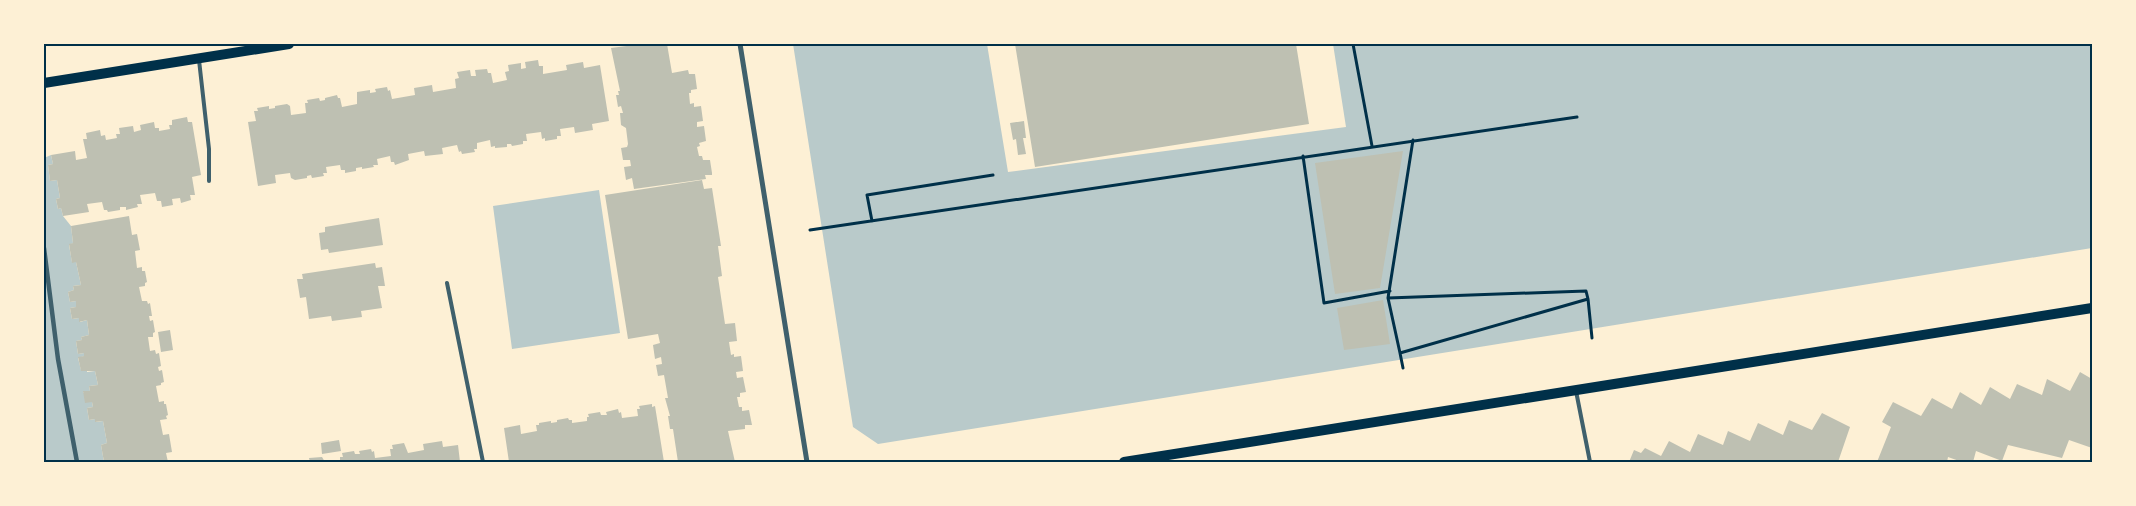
<svg xmlns="http://www.w3.org/2000/svg" width="2136" height="506" viewBox="0 0 2136 506" font-family="Merriweather,serif">
<style>
.green{fill:#b9caca}
.building{fill:#bec0b2}
.lines{fill:none;stroke-linecap:round;stroke-linejoin:round}
.path{stroke:#003049;stroke-width:3}
.service{stroke:#3f606c;stroke-width:4}
.pedestrian{stroke:#3f606c;stroke-width:4.5}
.minor{stroke:#3f606c;stroke-width:5}
.secondary{stroke:#003049;stroke-width:10}
.neatline{fill:none;stroke:#003049;stroke-width:2}
</style>
<rect width="100%" height="100%" fill="#fdf0d5"/>
<path class="green" d="M793 44H987L1008 172 1346 127 1333 44H2092V248L878 444 853 427Z
M51 155 53 164 48 165 50 181 57 180 60 198 56 199 58 209 61 208 63 216 71 226 73 243 69 245 72 262H76L81 285 73 286 74 290 68 292 70 302 76 301V307L70 308 72 319 79 318 80 322 87 320 89 335 81 337 82 340 76 341 78 354 84 353V356L78 358 81 370 87 369V372L95 371 98 385 89 386 90 391 83 392 92 402 93 407 87 408 89 420 95 419 96 422 103 421 107 443 101 445 104 462H44V158Z
M599 190 620 333 512 349 493 206Z"/>
<path class="building" d="M642 44H667L672 73 688 70 689 74H695L697 89 691 90V93H689L690 104 694 103V107L701 106 703 121 697 122V127L704 126 706 141 699 143 700 146 697 147 699 156H702L703 160H710L712 173V175H705L706 179 634 189 632 178 626 180 624 167 631 166 630 160H623L621 148 627 147 628 144 626 128 621 125 620 113H623L621 106 618 107 616 95H619L618 91H620L611 48Z
M1015 44H1296L1309 124 1035 167Z
M538 60 539 66H543V74L567 70 566 65 583 62 584 68 600 65 609 121 592 124 593 130 575 133 574 127 560 129 561 136H557V139L545 141V138L542 139 541 132 526 134 527 141H523V144L512 146 511 144H507V147L495 148V146L491 147 490 140 477 143V149H474L475 152 462 154 461 151 459 152 457 145 442 148 443 154 425 156 424 151 408 154 409 160 395 165 394 162H391L390 156 377 159 378 165H373L374 167 362 169V167L356 168V171L345 173V170H341L340 165 326 167 327 173H323L324 176 312 178 311 175 307 176V178L295 180 291 178 290 173 275 175 276 183 258 186 248 122 256 121 254 111H258L257 108 269 106V109L275 108V106L287 104 290 106 291 115 306 113 305 103H308L307 100 319 98 320 101 325 100V98L337 95 338 98H340L342 107 357 104V92L370 90V93L376 92 375 89 387 87 388 91 390 90 392 99 415 95 414 88 432 85 433 92 456 88 455 79 459 78 457 72 470 70 471 76H476L475 70 487 69 488 73H491L493 83 507 80 505 72 509 71 508 65 521 63V69L526 68 525 62Z
M187 117 188 122H192L201 175 192 177 195 195H190L191 200 181 203 180 198 172 199 173 205 162 207 161 201H157L155 193 140 195 142 204H137L138 207 126 210V207H120V210L108 212 107 210H104L102 202 87 204 89 212 63 216 61 208 58 209 56 199 60 198 57 180 50 181 48 165 53 164 51 155 75 151 76 160 87 158 83 139H87L86 133 100 130 101 136 105 135 106 140 117 138 116 134H120L119 128 133 126 134 132 141 130 140 125 154 122 155 128H159V131L170 129 169 125H172V120Z
M1024 121 1026 138H1023L1026 154 1018 155 1016 139 1013 140 1010 123Z
M1403 151 1380 288 1335 294 1315 163Z
M702 180 704 189 712 188 721 246H718L722 276 718 277 725 324 735 323 737 341 729 342 731 355 734 354V357L741 356 743 371 736 372 737 378 743 377 746 392 740 393V397H737L739 407H742V411L749 410 752 425H745V429L728 431 735 462H678L673 429H670L668 416H670L665 398H668L664 375 658 376 656 365 662 364 661 357 655 359 653 345 660 343 658 334 628 339 605 195Z
M129 216 132 235 137 234 140 250 135 251 137 268 142 267V271H145L147 282 145 283V286L139 287 142 301H147L148 304 150 303 152 316H149L150 321 153 320 155 332 153 333V337H148L150 351 155 350 156 354 159 353 161 366 158 367 159 371 162 370 164 382 161 383V385L156 386 159 402 164 401V404H166L168 415 166 416 167 419 160 420 163 435 169 434 172 452 166 453 168 462H104L101 445 107 443 103 421 95 422V419L89 420 87 408 93 407 92 402 85 403 83 391H90L89 386 98 385 95 371H81L78 357 84 356V353L78 354 76 341 82 340 81 337 89 335 87 320 79 322V318L72 319 70 308 76 307V301L70 302 68 292 74 290 73 286 81 285 76 262 72 263 69 244 73 243 71 226Z
M379 218 383 245 329 253 328 249 321 250 319 233 325 232V227Z
M375 263 376 268 382 267 385 286H378L382 308 361 311 362 317 332 321 331 316 309 319 306 297 300 298 297 279H303L302 274Z
M1383 300 1390 344 1344 350 1337 308Z
M170 330 173 350 161 352 158 332Z
M2080 372 2092 379V448L2069 440 2062 458 2008 445 2002 461 1976 451 1973 462H1962L1948 457 1947 462H1877L1891 427 1882 422 1893 402 1921 416 1932 398 1952 409 1960 392 1981 405 1990 387 2010 399 2017 384 2042 395 2047 379 2070 391Z
M652 404V407L655 406 664 462H509L504 428 520 425 521 434 537 431 536 425H539V423L551 421V423L557 422V420L568 418 569 420H572V423L587 421V417H589L588 414 600 412 601 415H607L606 412 618 409 619 413 621 412 622 418 638 416 637 409H640L639 406Z
M1822 413 1850 427 1838 462H1629L1634 450 1641 453 1645 448 1661 456 1669 441 1690 452 1698 434 1723 445 1728 431 1750 441 1758 423 1783 435 1789 420 1812 430Z
M339 440 341 451 322 454 321 443Z
M442 441 443 447 458 445 460 462H340V457H343L342 453 354 451 355 454H360L359 451 371 449 372 452 374 451 375 458 391 456 390 449H393L392 445 404 443 408 453 424 450 423 444Z
M322 457 325 462H310L309 458Z"/>
<g class="lines">
<path class="path" d="M1353 44 1372 146
M1303 156 1324 303 1390 291
M872 221 867 195 993 175
M810 230 1577 117
M1388 298 1400 353
M1588 299 1592 338
M1403 368 1400 353 1588 299 1586 291 1388 298 1413 140"/>
<path class="service" d="M199 60 209 149V181
M447 283 483 462
M1576 391 1590 462"/>
<path class="pedestrian" d="M44 248 58 359 77 462"/>
<path class="minor" d="M740 44 807 462"/>
<path class="secondary" d="M44 83 289 44
M1124 462 2092 308"/>
</g>
<rect width="2136" height="506" fill="none" stroke="#fdf0d5" stroke-width="90"/>
<rect x="45" y="45" width="2046" height="416" class="neatline"/>
</svg>
